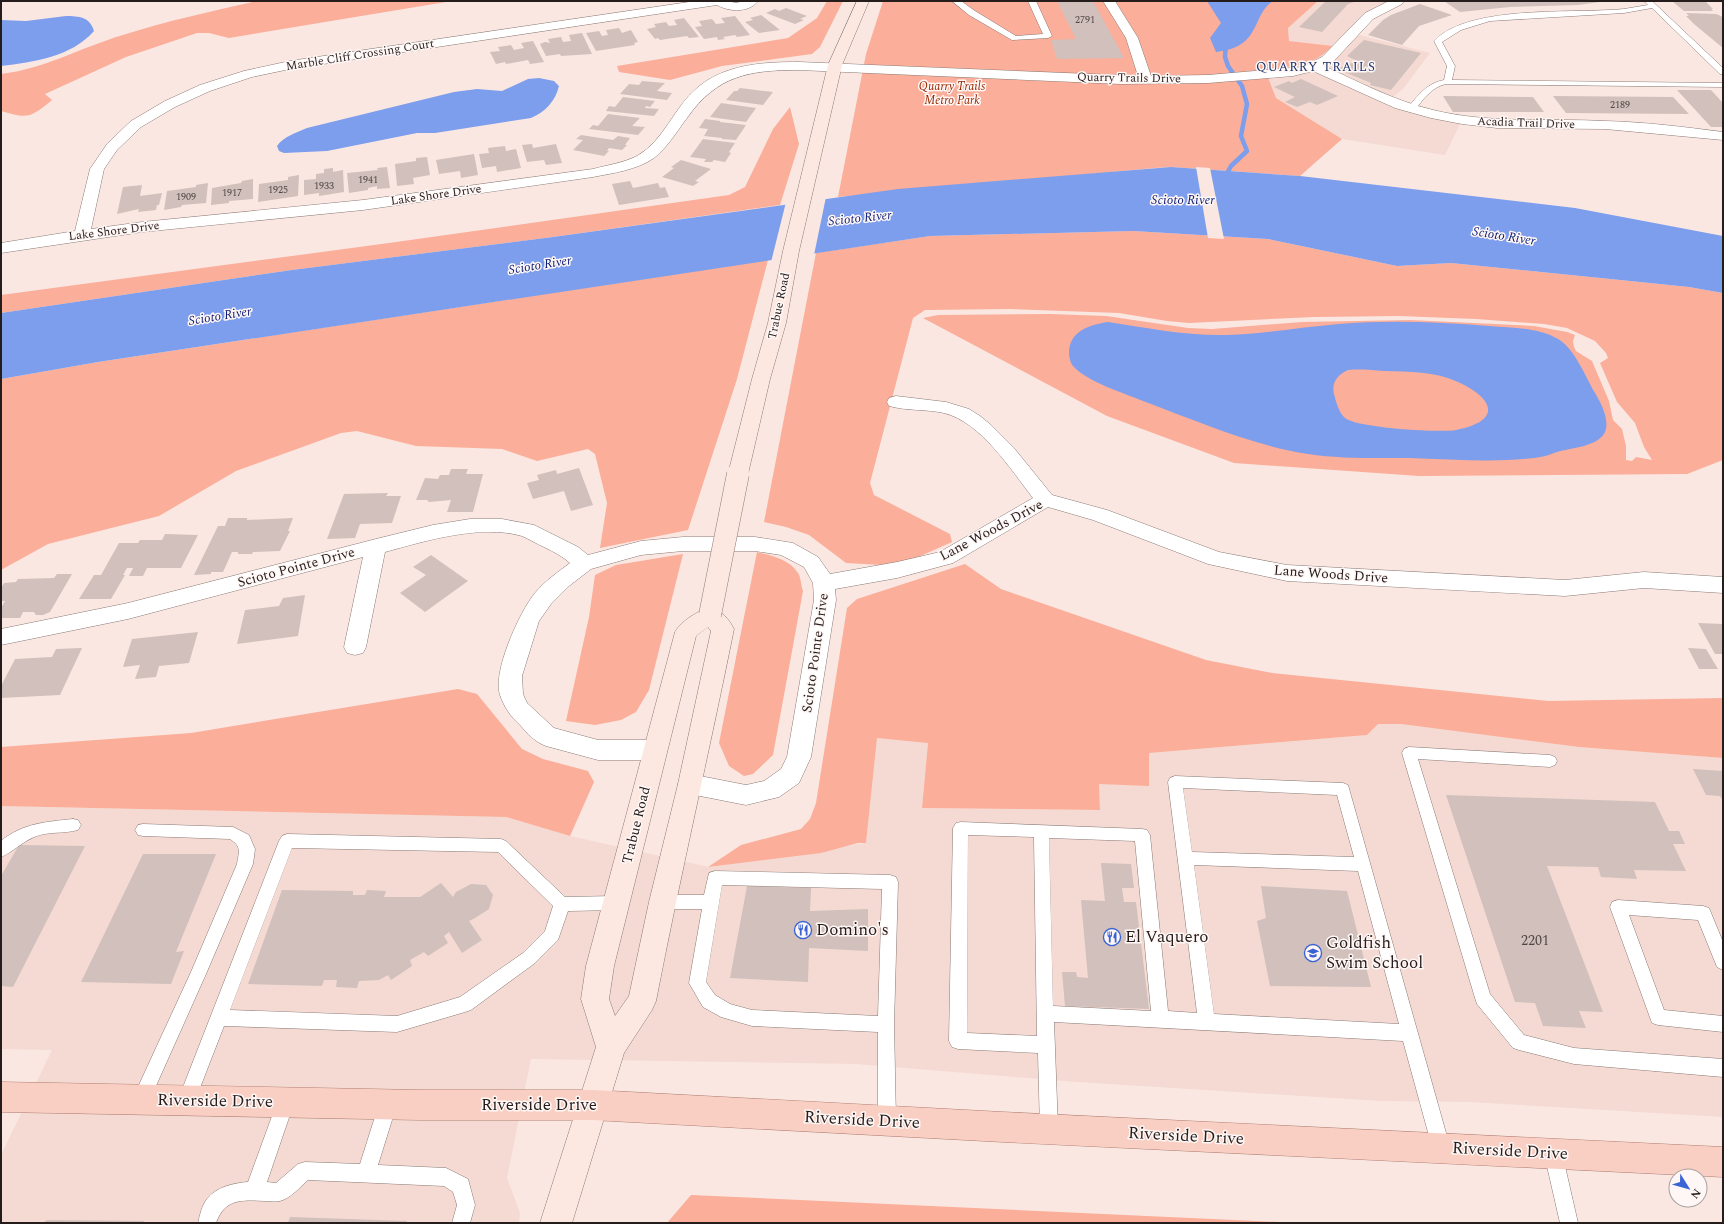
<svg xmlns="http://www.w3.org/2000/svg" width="1724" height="1224" viewBox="0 0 1724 1224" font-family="Spectral,serif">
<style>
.built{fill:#f4dad2}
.green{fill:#fbae99}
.water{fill:#7c9eec;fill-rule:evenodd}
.pier{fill:#fae7e2}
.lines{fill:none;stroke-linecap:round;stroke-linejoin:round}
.stream{stroke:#7c9eec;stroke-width:4.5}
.building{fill:#d1c0bb}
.lane-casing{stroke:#8a7a75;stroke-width:1}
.street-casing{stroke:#8a7a75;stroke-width:1}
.secondary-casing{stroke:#8a7a75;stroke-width:1}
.primary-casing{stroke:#ad7c6e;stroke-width:1}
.lane{fill:#fff;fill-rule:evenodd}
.street{fill:#fff;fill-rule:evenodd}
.secondary{fill:#fde7e1;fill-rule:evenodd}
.primary{fill:#facfc3;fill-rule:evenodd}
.secondary-bridge-casing{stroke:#8a7a75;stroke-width:23;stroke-linecap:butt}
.secondary-bridge{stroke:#fde7e1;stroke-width:22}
.labels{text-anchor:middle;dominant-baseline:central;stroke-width:3;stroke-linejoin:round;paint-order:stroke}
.far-number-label{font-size:10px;fill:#4f4643}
.far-street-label{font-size:12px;fill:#241d1b;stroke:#fff7f5}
.far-park-label{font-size:12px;font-style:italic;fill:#952702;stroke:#fff7f5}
.far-neighbourhood-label{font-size:13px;letter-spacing:1px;fill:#1f356c;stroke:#fff7f5}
.far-water-label{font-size:13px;font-style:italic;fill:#061a73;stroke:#fff7f5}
.street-label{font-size:14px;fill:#241d1b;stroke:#fff7f5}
.near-number-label{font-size:14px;fill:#4f4643}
.near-poi-label{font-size:17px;fill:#241d1b;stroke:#fff7f5;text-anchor:start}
.near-street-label{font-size:17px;fill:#241d1b;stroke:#fff7f5}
</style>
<rect width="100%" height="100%" fill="#fae7e2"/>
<path class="built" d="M1318 1H1398L1352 33 1430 53 1403 89 1389 100 1462 120 1445 155 1342 139 1276 98 1264 70 1301 65 1333 46 1289 41 1288 28Z
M1378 724H1401L1579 747 1723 758V1117L1470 1102 1382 1101 1078 1082 856 1064 531 1059 507 1178 520 1213 519 1223H1V1155L52 1050 1 1049V806L506 817 570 836 709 867 866 843 877 738 928 742 922 808 1100 810 1099 784 1149 753 1367 735Z"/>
<path class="green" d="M257 1H452L229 38 209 33H197L126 57 45 94 52 100C30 118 28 119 1 111V74C44 69 82 47 123 35 167 21 212 11 257 1Z
M827 1H843L820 47 812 54 722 66 670 80 619 72 617 66 788 38 817 18Z
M883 1H1318L1288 28 1289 41 1333 46C1310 68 1293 65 1265 70L1276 98 1342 139 1300 176 1171 167 1155 168 838 197 866 54Z
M790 107 799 144 780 205 553 237 292 270 1 313V295L389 243 729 195 745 187 773 129Z
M1133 231 1268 239 1397 266 1451 263 1689 287 1723 293V460L1687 474 1419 476 1234 463 1107 416 923 318 938 315 1050 314 1106 316 1188 328 1212 329 1302 322 1410 320 1534 326 1567 332 1575 335 1573 341 1574 347 1576 351 1592 361 1609 401 1613 420 1622 429 1626 446V460L1632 461 1636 457 1652 460 1644 447 1635 423 1617 402 1600 363 1608 358 1606 353 1595 341 1567 328 1544 324 1476 319 1399 316 1314 317 1189 323 1167 321 1119 313 1009 309 925 310 913 318 870 483 874 495 950 534 952 542 907 562 882 565 846 563 809 535 786 527 764 522 816 253 930 236Z
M768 260 737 379 688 530 600 548 607 503 595 454 588 449 537 461 502 449 416 446 357 431 341 433 236 471 159 516 48 544 1 570V379L98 362Z
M757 552C772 556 789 559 798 573 801 577 801 586 803 591L773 755 753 774 744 776 729 766 719 743Z
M683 554 649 690 636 712 621 720 595 725 566 721 589 617 595 575 616 565Z
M965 564 1001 589 1206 660 1272 673 1548 701 1723 698V758L1579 747 1401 724H1378L1367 735 1149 753V786L1099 784 1100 810 922 808 928 743 877 738 866 843H858L821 853 708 867 741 845 801 829 810 819 816 803 847 608 857 599Z
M458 689 477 694 522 749 543 759 588 771 594 782 570 836 506 817 1 806V747L191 733Z
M691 1195 1301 1223H667Z"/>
<path class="water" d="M1207 1H1273C1262 8 1260 18 1254 29 1246 45 1233 50 1216 52L1210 38 1221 23Z
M66 16C79 16 90 17 94 31 71 57 34 62 1 66V20L26 21Z
M539 78 554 81 559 86C555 102 545 112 531 118L435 133H417L327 151 284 153 279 151 277 146C284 136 296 133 307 128L454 92 477 89 502 91 528 79Z
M1171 167 1300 176 1575 208 1723 236V293L1689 287 1451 263 1397 266 1268 239 1133 231 930 236 98 362 1 379V313L292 270 553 237 898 189Z
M1108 322C1148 328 1186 336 1227 335 1264 334 1302 327 1339 324 1388 320 1440 322 1489 326 1512 328 1538 327 1558 339 1575 349 1585 376 1595 393 1601 403 1610 420 1605 432 1598 447 1570 448 1557 452 1549 455 1543 457 1534 458 1493 463 1451 459 1409 458 1376 458 1341 459 1308 454 1251 445 1197 421 1143 401 1124 393 1088 382 1074 367 1070 363 1069 357 1069 351 1071 330 1090 325 1108 322ZM1348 370C1360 369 1372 370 1384 371 1409 372 1435 371 1458 382 1495 399 1502 421 1456 430 1440 433 1357 428 1345 418 1339 413 1336 402 1334 394 1331 383 1338 374 1348 370Z"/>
<path class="pier" d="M1196 167 1210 168 1224 239 1208 238Z
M826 197 814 255 771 262 786 202Z"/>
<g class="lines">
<path class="stream" d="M1224 179 1231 166 1247 151 1241 136 1247 104 1242 86 1228 66 1225 57 1226 42"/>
</g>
<path class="building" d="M1057 1H1093L1124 58 1057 59 1051 40 1076 39Z
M1326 1H1357L1348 4 1322 32 1299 27Z
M1444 1H1600V2L1578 5 1510 7 1460 12Z
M1672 1H1700L1706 2 1713 9H1711L1713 11H1684Z
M1420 4 1452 15 1419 26 1402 45 1368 35 1383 20 1391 15Z
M786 8 807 16 800 19 804 20 795 24 766 13 775 9 779 11Z
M1686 13 1716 14 1721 16 1723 18V48L1694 24 1686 16H1689Z
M761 15 780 30 759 33 745 22 753 20 750 18Z
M735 16 750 35 737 37 735 35 723 37 725 39 718 40 717 37 704 39 695 27 702 26 699 21 712 19 716 24 725 23 721 18Z
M684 18 699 37 689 38 687 36 660 40 658 38 655 39 647 29 656 27 654 24 666 22 669 26 677 25 674 20Z
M619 28 622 33 631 30 638 42 634 43 635 45 596 51 586 33 599 31 602 36 608 35 606 30Z
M582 33 592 54 561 56 560 54 546 56 540 44 545 42 550 43 548 39 561 37 563 42 571 41 569 35Z
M1364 40 1421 53 1391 90 1370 85 1371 83 1337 69 1357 61 1347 56Z
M533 41 544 62 530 64 528 60 506 64 505 62 496 64 490 52 500 51 498 47 511 45 514 50 524 48 521 43Z
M1301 79 1338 96 1317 105 1310 102 1297 107 1285 102 1295 97 1274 87 1289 81 1292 83Z
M642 81 665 83 657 91 672 93 667 100 620 94 629 84 639 85Z
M740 88 773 92 763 105 726 100 734 91H737Z
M1677 90H1711L1723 103V127H1711Z
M1443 96 1533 97 1544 112H1453Z
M1553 96 1673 97 1689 114 1566 113Z
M623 97 655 101 650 107 646 106 645 108 659 109 654 116 606 111 609 106 615 107Z
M721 103 756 108 746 122 710 117Z
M608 114 640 118 632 126 645 127 638 135 589 129 593 125 598 126Z
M705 119 720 121V122L746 125 736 140 722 139V138L704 136 708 129 699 128Z
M581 135 613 140 618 136 630 138 625 145H627L622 150 609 148 607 151H609L604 156 573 150 583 140 576 139Z
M703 139 735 143 729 152 731 153 725 162 714 160 712 162H704L706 159 690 157Z
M532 144 533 148 556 144 562 163 546 165 544 160 527 162 522 145Z
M505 146 506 151 516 149 521 168 497 172 496 166 482 168 479 154 489 153 488 148Z
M474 154 478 175 461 178 460 171 439 174 436 160Z
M427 157 430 175 413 178 414 184 397 186 395 164 416 161V158Z
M681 160 711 169 695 181 699 182 693 186 662 177 674 168 671 167Z
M387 167 390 188 377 189V186L368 188V190L349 193 347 173 378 170 377 168Z
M333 168V172L343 170 344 192 319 196V193L304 195V180L316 179V174L324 173V169Z
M299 175 298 196 258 202 259 184 288 180V177Z
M253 179V199L229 201V203L211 205 212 188 241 183 242 181Z
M630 181 633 188 658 183 660 188 665 187 669 197 619 205 612 184Z
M208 183 206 203 182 205 181 207 164 210 167 191 196 187V185Z
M142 185 140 196 162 193 159 205H157L156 210 138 212 139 209 117 214 123 187Z
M579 468 593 505 571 511 564 491 533 499 527 483 539 480 537 475 556 470 557 474Z
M451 469H468L466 474H483L473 512H447L451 500 429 502 427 500H416L425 478 438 479 440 475H449Z
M388 493 386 496H401L392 523 360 524 355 538 327 539 344 494Z
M228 518H247V520L293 518 288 531H290L280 551 253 552 252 554H238V552H232L223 572H211V574L194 575 218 526H225Z
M165 534 198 535 181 568H147L143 576H129L133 568H127L123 575H125L111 599H79L94 575H101L119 543H138L140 540H162Z
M431 555 468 581 425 612 400 593 426 575 413 567Z
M57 574H72L50 612 43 615H36L34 612H23L20 618H1V608L5 601H1V588L4 583 16 582 18 579 54 578Z
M305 595 298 636 237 644 245 610 279 606 283 598Z
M1698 623 1723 624V654H1715Z
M198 632 189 663 159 666 156 677 135 679 140 665 123 667 132 639Z
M82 648 60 695 1 698V686L15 659 52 657 56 649Z
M1688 648 1706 649 1718 669H1699Z
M1693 769 1723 771V801L1720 796 1706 795Z
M1446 795 1655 802 1669 831H1679L1685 844H1673L1686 871 1634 870 1637 879 1601 877 1598 867 1547 866 1603 1012 1579 1011 1586 1028 1543 1026 1535 1003 1515 1002Z
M19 845 85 846 13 987 1 986V876Z
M143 854H216L176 952 184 951 171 984 81 982Z
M1101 863 1131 864 1134 888H1122L1124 902H1136L1149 1009 1065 1006 1062 972H1076L1077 977 1088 978 1081 900 1105 901Z
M441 883 453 897 456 892 471 884 486 885 493 895 489 909 475 918 469 921 482 940 462 953 449 932 444 936 448 943 428 956 424 952 410 960 412 966 391 980 388 975 379 980 359 981 357 988 336 987 337 980H324L322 986 248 984 282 890 353 891V895H365L367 890 386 891 384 897H420Z
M747 886 811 888 810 911 868 909V951L809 948 808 982 730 978Z
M1261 886 1347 891 1371 987 1270 986 1257 921 1266 918Z
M290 1217 407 1221 406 1223H288Z
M47 1220 144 1221 143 1223H43Z"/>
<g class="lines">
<g class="lane-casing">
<path id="lane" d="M952 1H961L975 11 1016 36 1043 34 1028 1H1036L1052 36 1048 38 1012 40 969 15Z
M1644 1H1652L1723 68V74H1720L1652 8 1624 13 1490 21 1461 30 1442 42 1455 66 1452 80 1723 83V87L1446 84C1431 87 1423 100 1414 111H1411L1407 109C1417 96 1427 83 1444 80L1447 66 1434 41C1469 4 1575 14 1624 9 1632 8 1640 6 1648 5Z
M1409 747 1550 755 1555 757 1557 761 1555 765 1550 767 1418 759 1490 994 1524 1035 1574 1048 1723 1059V1077L1574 1064 1519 1050 1513 1048 1477 1004 1475 998 1402 753 1404 749Z
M1175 776 1343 783 1348 785 1450 1147 1447 1153 1441 1156 1435 1153 1432 1147 1403 1041 1054 1022 1058 1129 1055 1135 1049 1138 1043 1135 1040 1129 1038 1053 958 1049 952 1047 949 1041 953 828 956 823 961 822 1142 829 1147 830 1150 835 1168 1011 1197 1013 1168 782 1170 778ZM1183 788 1337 795 1354 857 1192 852ZM968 835 1034 837 1037 1036 967 1033ZM1049 838 1135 841 1151 1011 1053 1006ZM1194 865 1358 871 1399 1024 1214 1014Z
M73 819 78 820 81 825 78 830C64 834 48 831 34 837 22 842 13 852 1 857V841C23 823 46 822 73 819Z
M143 824 233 827 249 835 255 849 253 864 206 974 147 1106 141 1109 135 1106 132 1100 191 972 237 864C239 851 242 847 230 839L143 836 138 835 135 830 138 825Z
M287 834 501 839 506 841 565 897 616 896 622 898 624 903 622 908 616 910 568 911 558 940 535 963 471 1010 465 1012 397 1032 224 1026 193 1106 187 1109 181 1106 178 1100 279 841 282 836ZM292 848 498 852 553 906 545 931 523 953 460 997 397 1016 230 1010Z
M715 871 890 875 896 877 898 882 894 1024 896 1121 893 1127 887 1130 881 1127 878 1121V1032L752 1026 721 1017 703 1007 689 983 702 909H662L656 907 654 902 656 897 662 895H704L709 873ZM722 885 882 889 878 1016 752 1010 730 1004 715 995 706 982Z
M1618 900 1703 906 1709 908 1723 942V970L1717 967 1698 920 1629 915 1664 1010 1723 1016V1032L1658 1025 1652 1023 1610 907 1612 902Z
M285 1094 291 1097 294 1103 267 1182 276 1183 298 1164 305 1162 360 1164 379 1104 382 1098 388 1095 394 1098 397 1104 378 1165 446 1168 468 1179 475 1205 470 1223H452L457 1205 453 1192 444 1186 308 1180C300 1187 291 1198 280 1201 276 1202 270 1201 265 1201 242 1200 225 1198 216 1223H198C200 1215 202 1205 207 1199 216 1187 234 1183 248 1182L279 1097Z
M1553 1144 1559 1147 1562 1153 1578 1223H1560L1544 1153 1547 1147Z"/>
</g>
<g class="street-casing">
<path id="street" d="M696 1H727L736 3 744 1H758C749 13 729 12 717 5L290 69 252 77 210 91 175 107 141 127 117 150 104 169 91 229 142 222 363 200 593 169C608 165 623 163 637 156 664 141 674 107 697 88 725 64 764 62 799 62L1138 76 1126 38 1103 1H1115L1138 38 1151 76 1208 75 1302 67 1322 57 1365 13 1389 1H1404L1402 4 1373 19 1332 63 1324 66C1359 82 1395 101 1433 110 1490 124 1548 118 1605 121 1645 122 1684 127 1723 132V140L1605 129 1497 128 1462 124 1431 118 1395 108 1313 71 1293 76 1208 83 1121 84 799 70C750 70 717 75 687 118 677 131 668 147 654 158 637 170 613 173 593 177L363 210 142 232 1 253V243L75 231 90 169 107 144 131 121 165 101 200 85 244 71 290 61Z
M896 396 946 402 969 409 980 416 991 425 1014 448 1052 495 1107 510 1219 552 1287 565 1565 580 1644 572 1723 577V593L1644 588 1565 596 1287 581 1208 564 1093 520 1048 507 953 563 897 578 835 589 836 600 811 757 799 783 779 797 746 805 690 794 681 791 678 784 681 777 690 774 746 785 764 781 781 769 787 757 814 600 813 583 804 567 781 555 755 551H683L641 555 591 569 569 586 551 604 539 621 522 676 523 694 527 703 554 728 598 740H655L664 743 667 750 664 757 655 760H598L546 746C535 742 528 734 520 725 511 717 504 707 500 695 492 672 520 611 535 593 545 581 558 572 570 563 562 556 554 552 544 547 537 544 529 539 522 536 481 524 425 541 385 552L366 647 363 653 355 655 347 653 344 647 363 557 128 619 1 645V629L128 603 376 539 433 525 470 519H502L534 525 578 547 588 555 641 541 683 537H755L793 543 818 557 830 574 897 562 940 552 1033 498C1011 470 981 422 944 413 926 409 907 411 889 406L887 402 889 398Z"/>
</g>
<g class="secondary-casing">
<path id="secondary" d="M857 1H869L842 65 799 251 786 323 770 379 748 474 745 479 738 480 731 479 728 474 752 379 768 323 783 251 828 65Z
M710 607C721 610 729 619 734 629 709 753 680 877 656 1001L652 1010 624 1053 572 1223H540L596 1047 581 999 586 966 675 632C681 621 698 611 710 607ZM708 627 711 631 678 784 649 902 629 996 615 1016 609 999 614 966 696 636Z"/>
</g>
<g class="primary-casing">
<path id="primary" d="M1 1082 420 1090H592L1003 1112 1723 1147V1177L1003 1142 592 1120H420L1 1112Z"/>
</g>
<use href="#lane" class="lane"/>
<use href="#street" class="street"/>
<use href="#secondary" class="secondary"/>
<use href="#primary" class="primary"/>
<g class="secondary-bridge-casing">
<path id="secondary-bridge" d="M710 615 738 474"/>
</g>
<use href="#secondary-bridge" class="secondary-bridge"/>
</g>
<defs>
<g id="restaurant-ring" transform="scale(0.9)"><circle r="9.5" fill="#fff7f5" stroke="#3a64d5" stroke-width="1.5"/><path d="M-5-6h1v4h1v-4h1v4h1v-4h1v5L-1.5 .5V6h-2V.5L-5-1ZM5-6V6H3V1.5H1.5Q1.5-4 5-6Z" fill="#3a64d5"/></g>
<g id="school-ring" transform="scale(0.9)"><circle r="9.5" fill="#fff7f5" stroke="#3a64d5" stroke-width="1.5"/><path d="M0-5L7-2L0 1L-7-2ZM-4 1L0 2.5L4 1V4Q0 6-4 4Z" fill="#3a64d5"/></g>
</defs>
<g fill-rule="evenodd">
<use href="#restaurant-ring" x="803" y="930"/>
<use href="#restaurant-ring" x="1112" y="937"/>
<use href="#school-ring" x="1313" y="953"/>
</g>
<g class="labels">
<g class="far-number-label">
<text x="1085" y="20">2791</text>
<text x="1620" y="105">2189</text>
<text x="368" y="180">1941</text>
<text x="324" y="186">1933</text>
<text x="278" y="190">1925</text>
<text x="232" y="193">1917</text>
<text x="186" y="197">1909</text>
</g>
<g class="far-street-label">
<text transform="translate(360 55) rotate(-9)">Marble Cliff Crossing Court</text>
<text transform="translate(1129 78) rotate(1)">Quarry Trails Drive</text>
<text transform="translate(1526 123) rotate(2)">Acadia Trail Drive</text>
<text transform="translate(436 195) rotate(-8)">Lake Shore Drive</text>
<text transform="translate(114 231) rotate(-7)">Lake Shore Drive</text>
<text transform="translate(779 306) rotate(-78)">Trabue Road</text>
</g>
<g class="far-park-label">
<text x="952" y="86">Quarry Trails<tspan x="952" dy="14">Metro Park</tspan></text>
</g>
<g class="far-neighbourhood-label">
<text x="1316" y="67">QUARRY TRAILS</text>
</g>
<g class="far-water-label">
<text x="1183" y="200">Scioto River</text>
<text transform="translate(860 218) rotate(-6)">Scioto River</text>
<text transform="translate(1504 236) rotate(9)">Scioto River</text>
<text transform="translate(540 265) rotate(-9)">Scioto River</text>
<text transform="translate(220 316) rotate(-9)">Scioto River</text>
</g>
<g class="street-label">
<text transform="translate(991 530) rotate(-28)">Lane Woods Drive</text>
<text transform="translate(296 567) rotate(-15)">Scioto Pointe Drive</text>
<text transform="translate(1331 574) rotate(4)">Lane Woods Drive</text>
<text transform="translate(815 653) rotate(-82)">Scioto Pointe Drive</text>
<text transform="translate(636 825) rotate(-76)">Trabue Road</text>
</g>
<g class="near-number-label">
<text x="1535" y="940">2201</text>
</g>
<g class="near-poi-label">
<text x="816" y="930">Domino's</text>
<text x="1125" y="937">El Vaquero</text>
<text x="1326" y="943">Goldfish<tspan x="1326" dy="20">Swim School</tspan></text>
</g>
<g class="near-street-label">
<text transform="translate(215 1101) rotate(1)">Riverside Drive</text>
<text x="539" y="1105">Riverside Drive</text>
<text transform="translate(862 1120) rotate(3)">Riverside Drive</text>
<text transform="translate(1186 1136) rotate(3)">Riverside Drive</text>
<text transform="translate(1510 1151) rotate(3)">Riverside Drive</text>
</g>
</g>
<rect width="1724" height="1224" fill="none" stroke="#241d1b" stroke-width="4"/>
<g transform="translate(1688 1188) rotate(127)"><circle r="19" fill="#fff7f5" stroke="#a7a09e"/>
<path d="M0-3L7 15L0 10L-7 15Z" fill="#3a64d5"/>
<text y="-6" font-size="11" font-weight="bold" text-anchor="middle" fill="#241d1b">N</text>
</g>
</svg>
